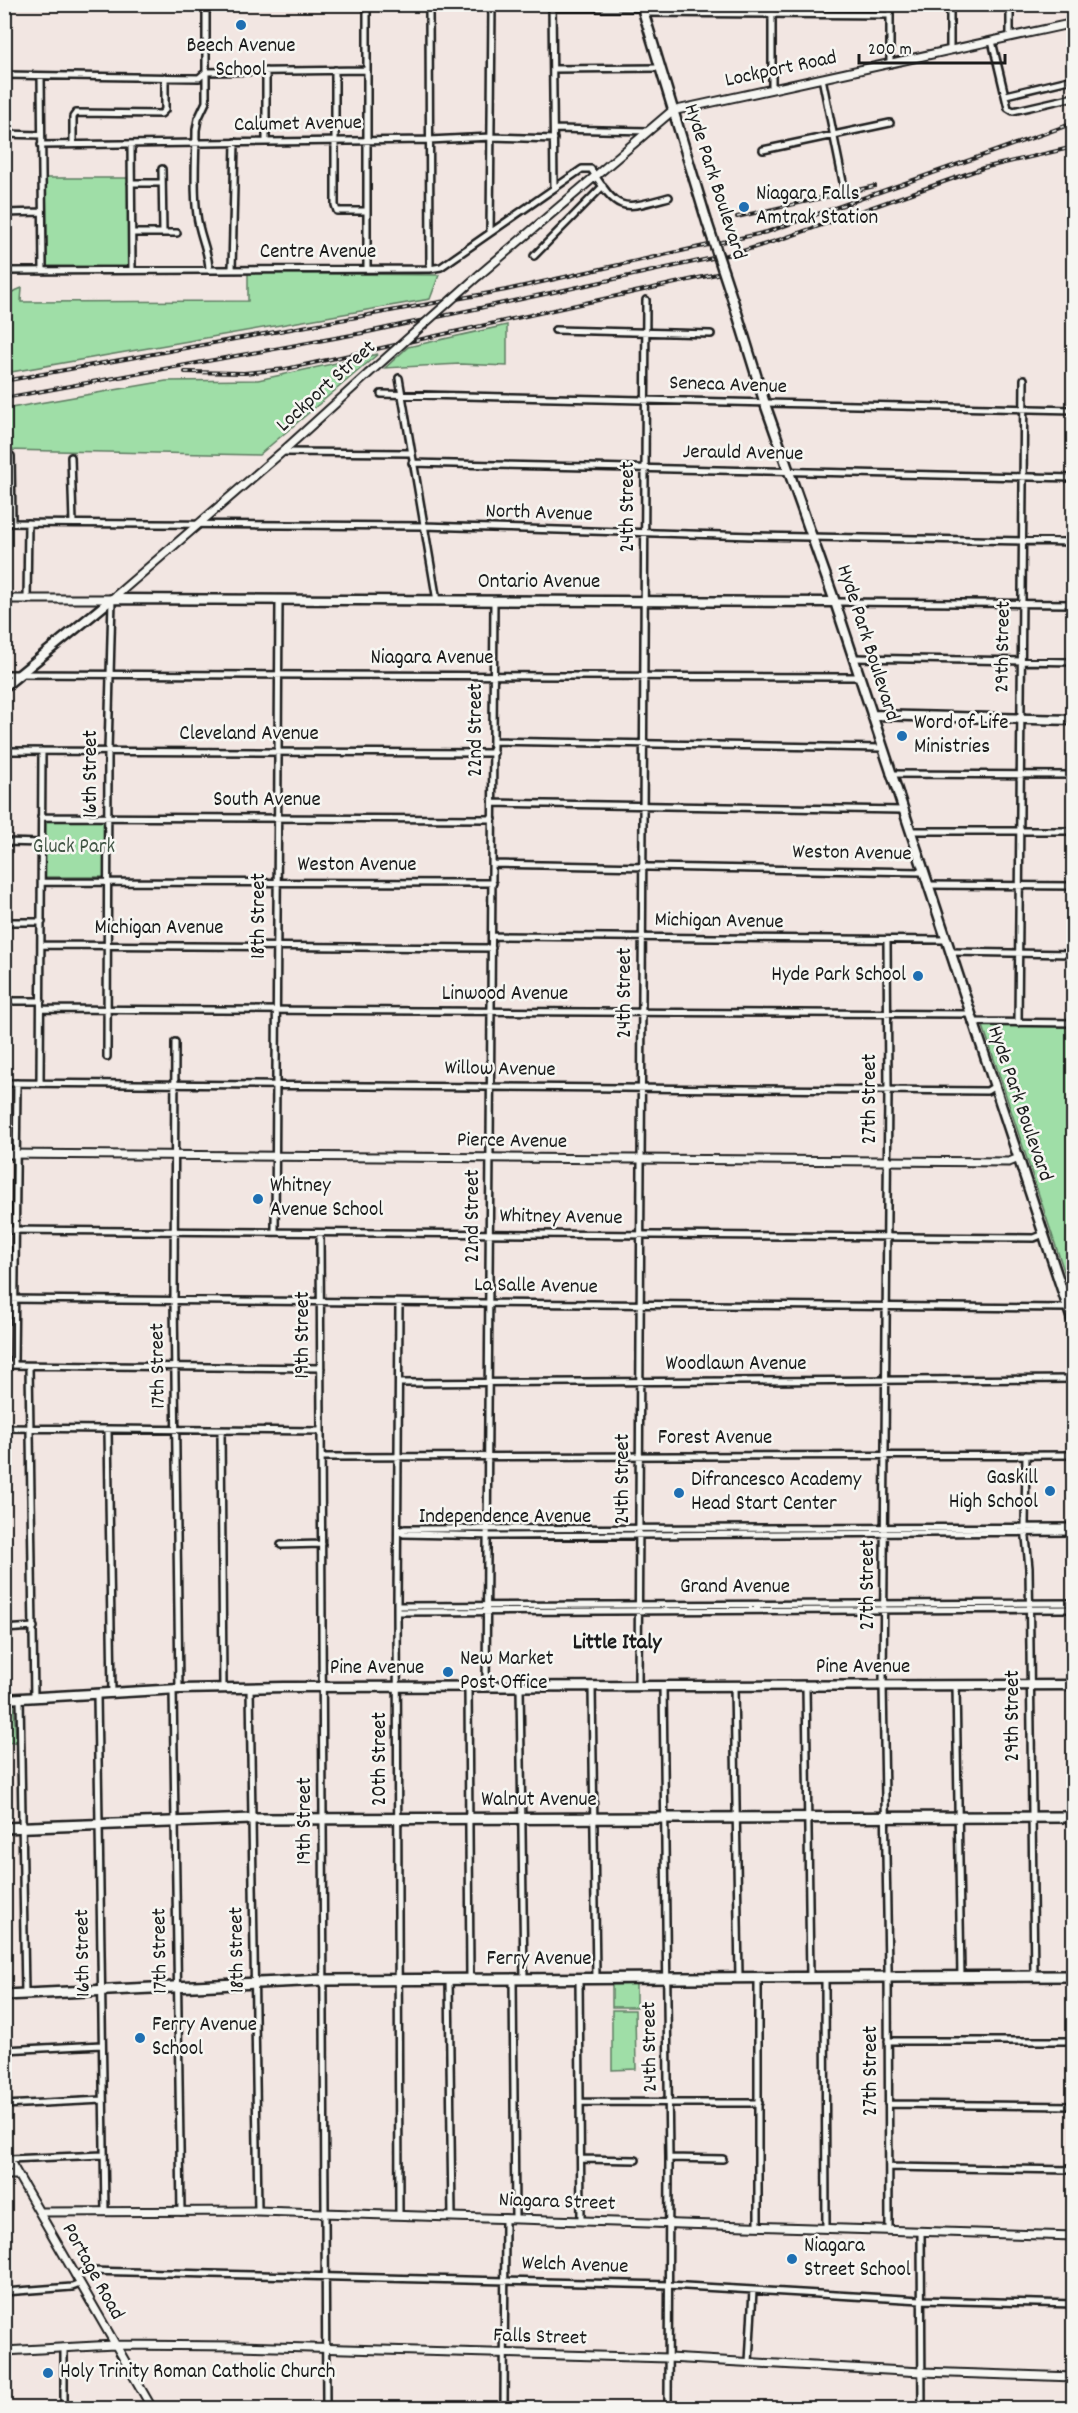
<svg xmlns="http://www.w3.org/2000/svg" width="1078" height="2413" viewBox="0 0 1078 2413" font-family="Dekko,sans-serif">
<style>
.green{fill:#9fdea7;stroke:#5e7d62;stroke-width:1.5}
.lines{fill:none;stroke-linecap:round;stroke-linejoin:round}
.minor-casing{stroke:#1c1c1c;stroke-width:10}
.tertiary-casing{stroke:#1c1c1c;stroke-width:11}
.secondary-casing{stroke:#1c1c1c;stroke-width:13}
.primary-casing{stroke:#1c1c1c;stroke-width:14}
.minor{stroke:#f6f6f2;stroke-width:5}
.tertiary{stroke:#f6f6f2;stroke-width:7}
.secondary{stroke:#f6f6f2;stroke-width:8}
.primary{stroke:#f6f6f2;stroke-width:9}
.rail-casing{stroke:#1c1c1c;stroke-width:4}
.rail{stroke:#f6f6f2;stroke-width:1.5;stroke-dasharray:4.5;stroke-linecap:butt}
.tertiary-bridge-casing{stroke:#1c1c1c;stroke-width:11;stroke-linecap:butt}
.secondary-bridge-casing{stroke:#1c1c1c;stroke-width:13;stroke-linecap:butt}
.tertiary-bridge{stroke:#f6f6f2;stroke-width:7}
.secondary-bridge{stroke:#f6f6f2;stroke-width:8}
.poi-dot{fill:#1f6fb2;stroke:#f6f6f2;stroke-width:2}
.labels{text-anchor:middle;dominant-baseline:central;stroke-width:5;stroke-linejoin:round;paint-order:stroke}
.poi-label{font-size:21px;fill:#1c1c1c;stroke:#f6f6f2;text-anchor:start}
.street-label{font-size:21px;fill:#1c1c1c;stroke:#f6f6f2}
.park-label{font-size:21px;fill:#435646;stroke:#f6f6f2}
.neighbourhood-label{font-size:22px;font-weight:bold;fill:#1c1c1c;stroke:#f6f6f2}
</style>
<rect width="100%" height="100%" fill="#f2e6e2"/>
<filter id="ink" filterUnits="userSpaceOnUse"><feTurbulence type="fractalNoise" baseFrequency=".0167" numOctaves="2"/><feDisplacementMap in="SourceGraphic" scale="12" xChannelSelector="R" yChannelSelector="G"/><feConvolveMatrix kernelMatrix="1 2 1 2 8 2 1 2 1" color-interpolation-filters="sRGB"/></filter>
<g filter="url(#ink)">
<path class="green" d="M46 178H129L130 266H47Z
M248 273 439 275 430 299 5 373V295L22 288 21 302 248 301Z
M507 325V366L460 364 385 368 408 347Z
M378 354 259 455 5 450V409L166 381 258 380Z
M44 818H104V877H44Z
M983 1026H1073V1298Z
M14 1705 16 1742 5 1743V1706Z
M636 1984V2007H612V1985Z
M612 2010H635L636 2069 612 2070Z"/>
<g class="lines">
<g class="minor-casing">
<path id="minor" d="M206 4V102L198 119 196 130C196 158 193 188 197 215 199 235 209 251 209 270
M367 4V269
M429 4 430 269
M552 4 554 188
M772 4V88
M552 8H641
M643 13 890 15
M1070 24V4
M1010 37V4
M992 41 1008 108 1013 111 1074 97
M950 50V4
M890 64V4
M553 69 659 68
M335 70V205L337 211H367
M4 75 199 78 206 72 367 70
M41 76 43 271
M822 78 844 187
M1006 95 1073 79
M555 129 648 131
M4 134 41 135
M266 142V71
M73 144V117L76 113 161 114 165 110V77
M131 144 132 270
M41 145 429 140 491 137 554 139
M763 150 890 123
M162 169 163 233
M131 183H162
M4 213 42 212
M132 233H177
M490 233 492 4
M534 256 603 186
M232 270 235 142
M4 271 430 269 441 267 582 169H591C619 213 621 210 669 197
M555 330 711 334
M399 378 437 601
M381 394 1074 410
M282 452 411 453
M11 456 12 523
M71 457 73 523
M412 463 1074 478
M4 523 423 526 754 536 1074 542
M27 600 28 523
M835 602 1074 604
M853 658 1074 662
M4 674 860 677
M494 741 881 748
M4 751 494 753
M890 774 1074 775
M493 803 902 810
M41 817 493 819
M910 831H1074
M4 842 42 843
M493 864 922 872
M42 882 493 883
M927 885 1074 886
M4 922H42
M492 936 946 940
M887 940 888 1089 883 1685 888 1968 889 2230
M42 945 492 948
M950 952 1074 954
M4 1001H41
M41 1009 969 1014
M972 1022 1074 1023
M1018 1023 1024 379
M175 1042 174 1300 179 1689
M107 1057 108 751 112 600
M4 1083 987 1091 995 1086
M40 1083 42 751
M4 1230 1034 1238 1044 1234
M275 1232 279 600
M320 1233 326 2408
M4 1299 1068 1308
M4 1365 321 1368
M14 1365 17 1083
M29 1366 34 1698
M399 1383 1074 1379
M4 1428 321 1431
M108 1430 112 1694
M221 1431 223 1688
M1026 1455 1025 1527 1029 1568 1034 1976
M322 1457 1074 1455
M398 1531 404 1534 497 1536 1074 1532
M398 1531 405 1529 1074 1527
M281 1545 322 1544
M397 1606 1074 1603
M397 1612 1074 1609
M4 1629 34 1627
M638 1686 646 300
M663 1686 669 2158 668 2408
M806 1686 810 1977
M956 1686 961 1977
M468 1687 470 1978
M486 1687 494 601
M520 1687 524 1978
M592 1687 596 1978
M734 1687 739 1977
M250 1688 258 2211
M173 1690 181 2212
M97 1695 105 2211
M20 1698 25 1994
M758 1977V2226
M825 1977 826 2227
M449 1978 452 2217
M513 1978 515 2218
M579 1978 581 2220
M888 2041H1074
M4 2050 102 2045
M581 2102 759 2103
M888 2104 1074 2106
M4 2105 103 2100
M669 2158 723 2159
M9 2159 103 2155
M581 2159 636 2160
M889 2167 1074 2170
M399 2214 397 1606 399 1303
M921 2231 922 2408
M75 2275 89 2271 128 2272 668 2285 921 2300 1074 2304
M4 2292 72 2287 80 2284
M64 2348V2408
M749 2362 753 2290
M504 2408 505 2218"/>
</g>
<g class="tertiary-casing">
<path id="tertiary" d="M478 276 672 111 1074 23
M4 599H112L282 452 368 374
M4 1154 1009 1162 1019 1158
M4 2151 152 2408
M4 2175H17
M39 2212 258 2211 1074 2236
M4 2351 114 2345 239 2346 668 2358 922 2372 1074 2377"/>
</g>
<g class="secondary-casing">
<path id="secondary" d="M641 4 707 222
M737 313 765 404 835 602 1074 1326
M4 687 112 599 835 602
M872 715 1074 720
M4 1699 179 1689 284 1687 1074 1685"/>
</g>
<g class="primary-casing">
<path id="primary" d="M4 1828 252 1819 1074 1817
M4 1995 324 1980 1074 1976"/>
</g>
<use href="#minor" class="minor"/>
<use href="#tertiary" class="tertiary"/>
<use href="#secondary" class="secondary"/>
<use href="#primary" class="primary"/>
<g class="rail-casing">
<path id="rail" d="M737 217 875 186
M185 372 244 373 286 369 721 273
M4 381 506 290 767 232 1074 123
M4 398 368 332 736 253 782 239 983 168 1074 147"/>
</g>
<use href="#rail" class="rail"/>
<g class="tertiary-bridge-casing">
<path id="tertiary-bridge" d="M368 374 478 276"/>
</g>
<g class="secondary-bridge-casing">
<path id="secondary-bridge" d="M707 222 737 313"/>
</g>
<use href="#tertiary-bridge" class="tertiary-bridge"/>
<use href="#secondary-bridge" class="secondary-bridge"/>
</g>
</g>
<g class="poi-dot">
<circle cx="241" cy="25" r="6"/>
<circle cx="744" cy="207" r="6"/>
<circle cx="902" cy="736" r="6"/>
<circle cx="918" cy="976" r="6"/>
<circle cx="258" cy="1199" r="6"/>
<circle cx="1050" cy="1491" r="6"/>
<circle cx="679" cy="1493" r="6"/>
<circle cx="448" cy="1672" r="6"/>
<circle cx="140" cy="2038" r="6"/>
<circle cx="792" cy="2259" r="6"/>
<circle cx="48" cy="2373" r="6"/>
</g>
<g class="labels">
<g class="poi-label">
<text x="241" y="47" text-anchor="middle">Beech Avenue<tspan x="241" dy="24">School</tspan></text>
<text x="756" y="195">Niagara Falls<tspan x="756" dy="24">Amtrak Station</tspan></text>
<text x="914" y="724">Word of Life<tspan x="914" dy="24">Ministries</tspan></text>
<text x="906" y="976" text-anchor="end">Hyde Park School</text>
<text x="270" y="1187">Whitney<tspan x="270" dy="24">Avenue School</tspan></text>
<text x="1038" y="1479" text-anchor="end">Gaskill<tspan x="1038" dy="24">High School</tspan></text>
<text x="691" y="1481">Difrancesco Academy<tspan x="691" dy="24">Head Start Center</tspan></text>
<text x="460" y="1660">New Market<tspan x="460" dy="24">Post Office</tspan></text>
<text x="152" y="2026">Ferry Avenue<tspan x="152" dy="24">School</tspan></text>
<text x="804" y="2247">Niagara<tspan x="804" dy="24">Street School</tspan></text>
<text x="60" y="2373">Holy Trinity Roman Catholic Church</text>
</g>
<g class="street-label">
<text transform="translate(781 70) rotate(-12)">Lockport Road</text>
<text transform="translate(298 125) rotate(-1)">Calumet Avenue</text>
<text transform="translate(714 182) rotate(72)">Hyde Park Boulevard</text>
<text x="318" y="253">Centre Avenue</text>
<text transform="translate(728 386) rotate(2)">Seneca Avenue</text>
<text transform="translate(327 387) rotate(-42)">Lockport Street</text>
<text transform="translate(743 454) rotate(1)">Jerauld Avenue</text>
<text transform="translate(629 507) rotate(-90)">24th Street</text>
<text transform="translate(539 514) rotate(2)">North Avenue</text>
<text x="539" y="583">Ontario Avenue</text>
<text transform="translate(867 643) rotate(72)">Hyde Park Boulevard</text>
<text transform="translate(1004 647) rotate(-89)">29th Street</text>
<text x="432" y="659">Niagara Avenue</text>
<text transform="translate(477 730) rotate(-90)">22nd Street</text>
<text x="249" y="735">Cleveland Avenue</text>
<text transform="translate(92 774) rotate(-90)">16th Street</text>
<text x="267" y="801">South Avenue</text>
<text transform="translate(852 854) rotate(1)">Weston Avenue</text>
<text x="357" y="866">Weston Avenue</text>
<text transform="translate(260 916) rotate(-90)">18th Street</text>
<text transform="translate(719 922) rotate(1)">Michigan Avenue</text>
<text x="159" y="929">Michigan Avenue</text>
<text transform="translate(626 993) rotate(-90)">24th Street</text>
<text x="505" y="995">Linwood Avenue</text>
<text transform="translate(500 1070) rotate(1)">Willow Avenue</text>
<text transform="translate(871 1099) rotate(-90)">27th Street</text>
<text transform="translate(1019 1104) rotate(71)">Hyde Park Boulevard</text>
<text transform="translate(512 1142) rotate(1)">Pierce Avenue</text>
<text transform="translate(474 1216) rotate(-90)">22nd Street</text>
<text transform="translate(561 1218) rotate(1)">Whitney Avenue</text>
<text transform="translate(536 1287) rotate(1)">La Salle Avenue</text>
<text transform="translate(304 1335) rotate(-90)">19th Street</text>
<text x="736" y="1365">Woodlawn Avenue</text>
<text transform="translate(159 1366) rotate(-91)">17th Street</text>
<text x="715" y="1439">Forest Avenue</text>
<text transform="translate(624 1479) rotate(-90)">24th Street</text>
<text x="505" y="1518">Independence Avenue</text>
<text transform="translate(869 1585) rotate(-90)">27th Street</text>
<text x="735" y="1588">Grand Avenue</text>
<text x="863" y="1668">Pine Avenue</text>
<text x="377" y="1669">Pine Avenue</text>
<text transform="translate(1014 1716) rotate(-90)">29th Street</text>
<text transform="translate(381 1759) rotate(-90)">20th Street</text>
<text x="539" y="1801">Walnut Avenue</text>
<text transform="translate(306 1821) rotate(-90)">19th Street</text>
<text transform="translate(238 1950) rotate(-91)">18th Street</text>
<text transform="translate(161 1951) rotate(-91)">17th Street</text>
<text transform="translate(84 1953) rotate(-91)">16th Street</text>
<text x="539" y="1960">Ferry Avenue</text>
<text transform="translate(651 2047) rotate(-91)">24th Street</text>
<text transform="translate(872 2071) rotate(-90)">27th Street</text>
<text transform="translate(557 2203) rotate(2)">Niagara Street</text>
<text transform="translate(575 2266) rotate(2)">Welch Avenue</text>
<text transform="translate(92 2272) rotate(61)">Portage Road</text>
<text transform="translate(540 2338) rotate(2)">Falls Street</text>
</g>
<g class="park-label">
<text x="74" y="848">Gluck Park</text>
</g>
<g class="neighbourhood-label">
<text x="617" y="1643">Little Italy</text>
</g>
</g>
<rect width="1078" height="2413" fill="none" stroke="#f6f6f2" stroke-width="24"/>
<rect x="12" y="12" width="1054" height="2389" fill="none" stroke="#1c1c1c" stroke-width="2" filter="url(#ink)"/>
<path d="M859 54v9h146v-9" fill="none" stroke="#1c1c1c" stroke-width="3"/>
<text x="868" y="54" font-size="18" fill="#1c1c1c" stroke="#f6f6f2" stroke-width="4.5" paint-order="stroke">200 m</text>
</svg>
